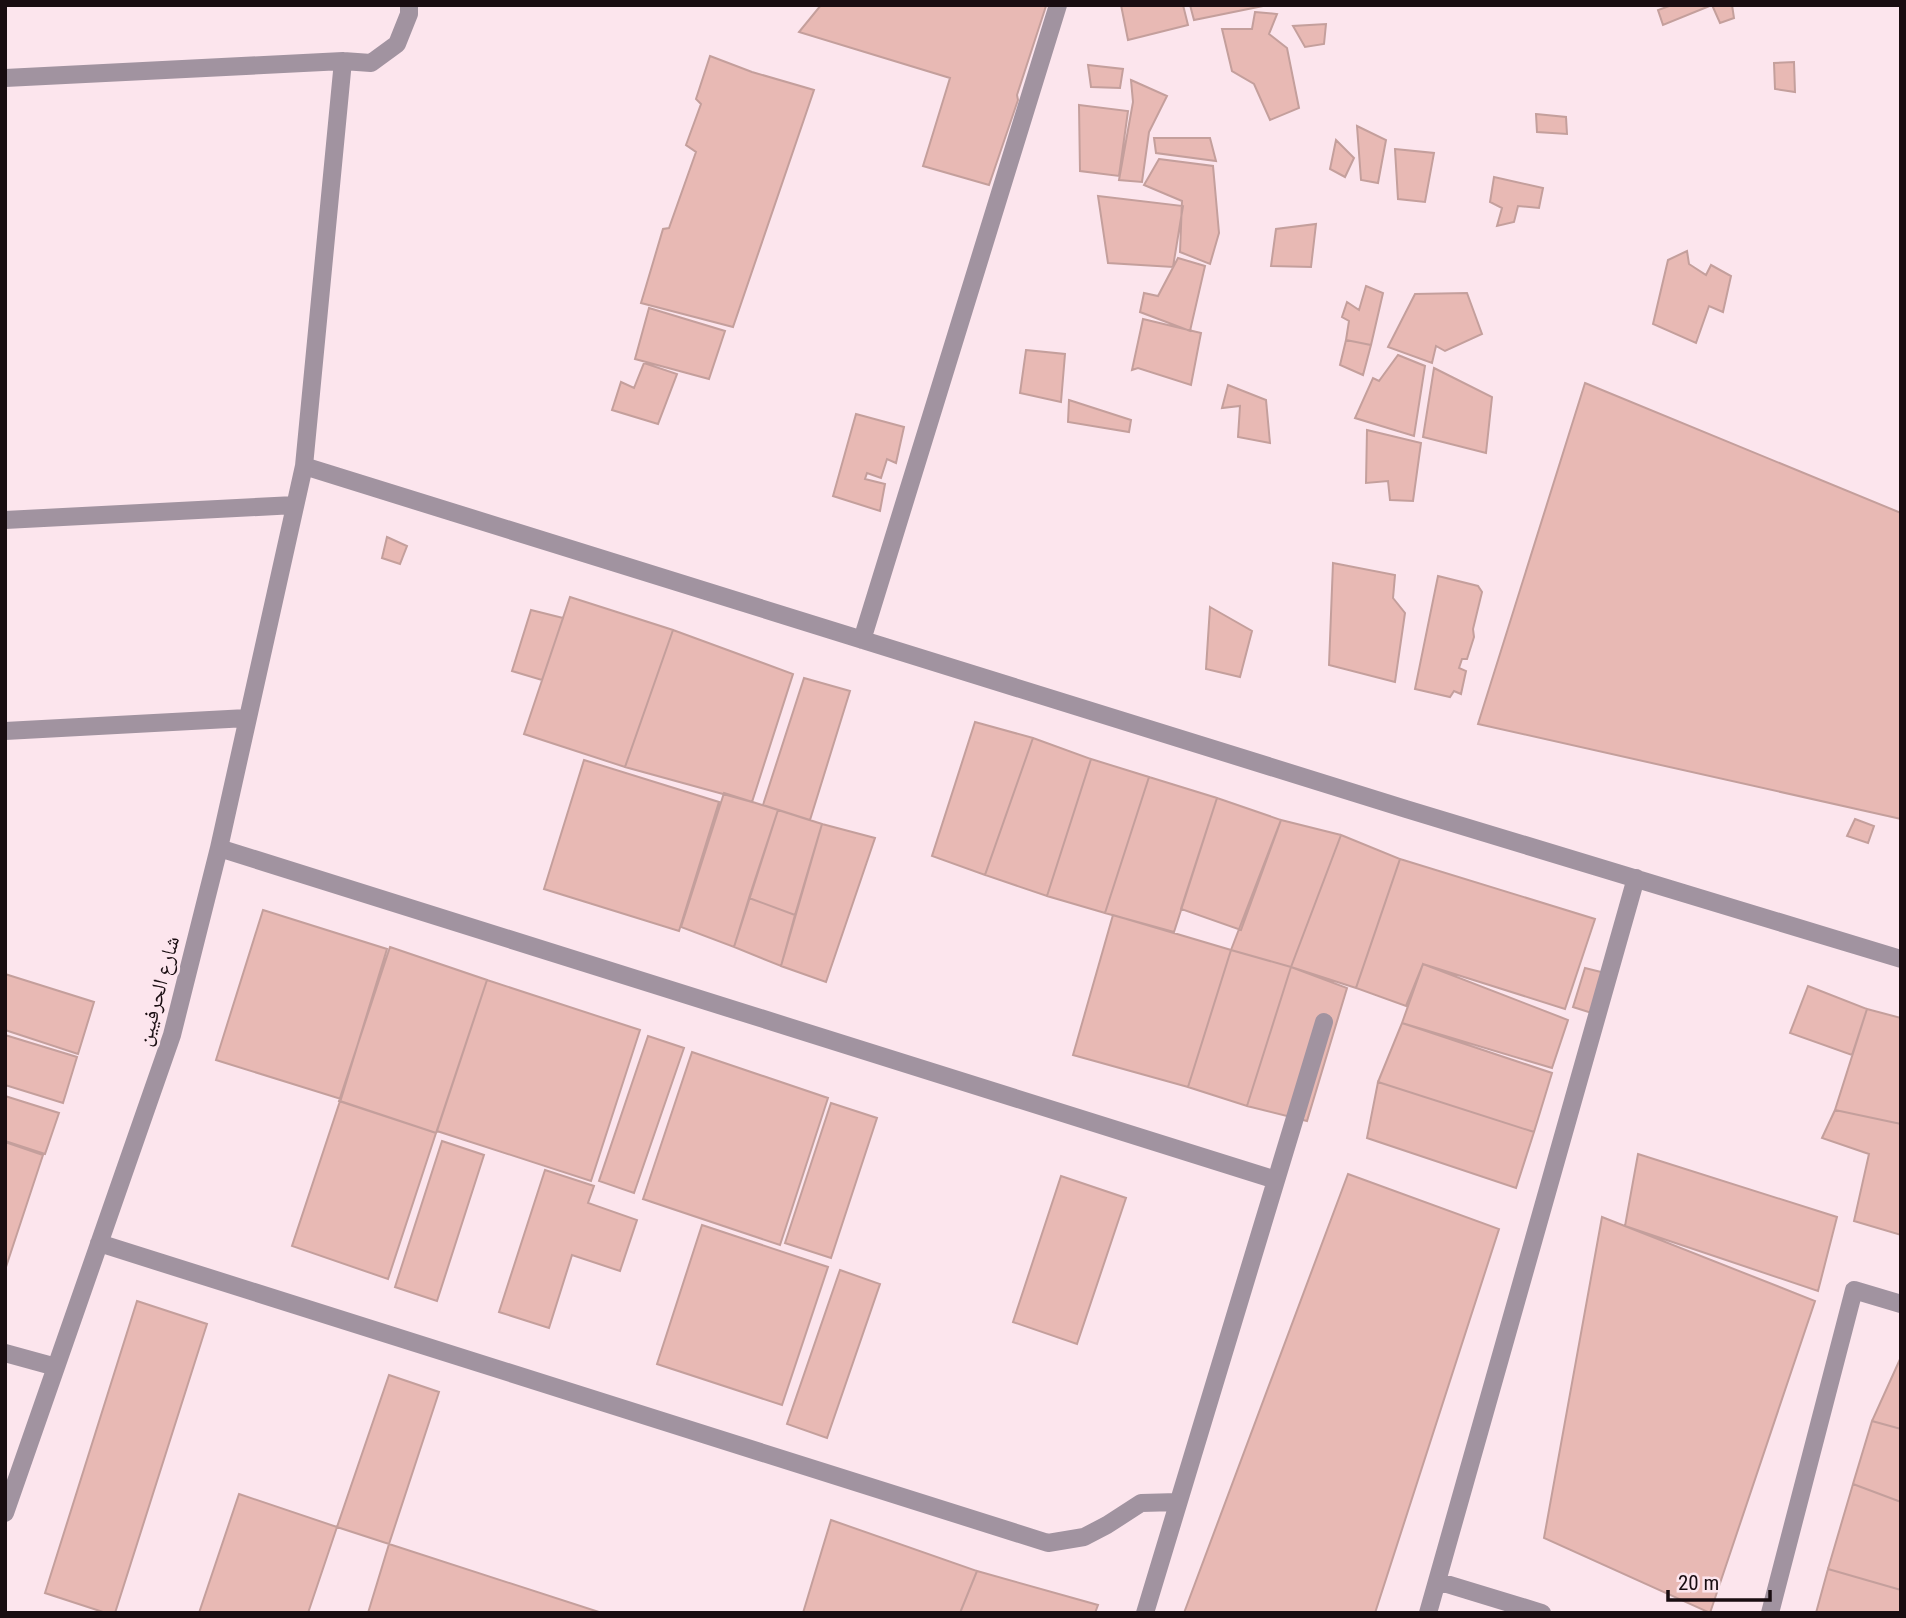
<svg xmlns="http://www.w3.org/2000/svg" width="1906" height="1618" viewBox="0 0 1906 1618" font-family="'Roboto Condensed','Noto Naskh Arabic',sans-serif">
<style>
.building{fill:#e8b9b4;stroke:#c49f9c;stroke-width:2}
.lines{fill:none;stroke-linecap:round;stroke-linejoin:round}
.street{stroke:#a193a0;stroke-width:18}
.labels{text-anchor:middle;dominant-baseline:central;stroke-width:6;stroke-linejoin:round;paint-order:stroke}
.street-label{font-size:21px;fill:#190d11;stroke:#fce5ed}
</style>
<rect width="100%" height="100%" fill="#fce5ed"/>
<path class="building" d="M821 5 1046 6 1017 95 1018 100 989 185 923 166 950 78 799 32Z
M1121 5H1183L1188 25 1128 40Z
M1190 5H1268L1194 20Z
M1672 5H1712L1663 25 1658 10Z
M1712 5H1732L1734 18 1720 23Z
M1255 12 1277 14 1269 34 1287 48 1299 108 1270 120 1254 84 1232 71 1222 29H1252Z
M1326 24 1324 44 1305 47 1293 26Z
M710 56 752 72 814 90 733 327 641 303 663 229 669 228 696 152 686 145 701 104 696 99Z
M1794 62 1795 92 1775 89 1774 63Z
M1088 65 1123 69 1120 88 1091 87Z
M1131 80 1167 96 1149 132 1142 182 1119 180 1133 102Z
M1079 105 1128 111 1119 176 1080 171Z
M1536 114 1566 117 1567 134 1537 132Z
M1357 126 1386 140 1378 183 1361 180Z
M1154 138H1210L1216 161 1156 153Z
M1336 140 1354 158 1345 177 1330 169Z
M1395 149 1434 153 1425 202 1398 199Z
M1159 159 1213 166 1219 233 1210 264 1180 252 1182 201 1144 185Z
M1494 177 1543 188 1539 208 1518 206 1514 222 1497 226 1502 208 1490 202Z
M1098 196 1183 206 1173 267 1108 263Z
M1316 224 1311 267 1271 266 1276 229Z
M1687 251 1689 264 1706 275 1711 265 1731 276 1723 312 1709 306 1696 343 1653 324 1668 260Z
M1178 258 1205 266 1190 331 1140 312 1144 293 1158 296Z
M1366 286 1383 293 1371 345 1346 340 1349 321 1342 317 1347 302 1359 310Z
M1467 293 1482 334 1445 351 1436 346 1432 363 1388 347 1415 294Z
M649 308 725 331 709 379 635 359Z
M1143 319 1201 333 1191 385 1138 368 1132 370Z
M1346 340 1371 345 1363 375 1340 365Z
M1026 350 1065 354 1061 402 1020 393Z
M1398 355 1425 366 1414 436 1355 418 1373 378 1379 381Z
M644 363 677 374 658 424 612 410 621 382 634 388Z
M1434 368 1492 397 1486 453 1423 437Z
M1585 383 1901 513V819L1478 724Z
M1228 385 1266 400 1270 443 1238 437 1240 406 1222 408Z
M1069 400 1131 420 1129 432 1068 422Z
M856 414 904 427 896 463 887 459 881 478 867 473 865 479 885 484 880 511 833 496Z
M1367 430 1421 443 1413 501 1390 500 1388 481 1366 483Z
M387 537 407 546 400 564 382 558Z
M1333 563 1395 575 1393 598 1405 613 1395 682 1329 665Z
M1438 576 1478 586 1482 592 1473 629 1474 637 1467 659H1462L1459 668 1466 671 1461 694 1454 691 1450 697 1415 689Z
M570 597 673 630 625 767 524 734Z
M1210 607 1252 631 1240 677 1206 669Z
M531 610 563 618 542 680 512 671Z
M673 630 793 674 752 802 625 767Z
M804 678 850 691 810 820 763 805Z
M975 722 1033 738 985 875 932 856Z
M1033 738 1091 759 1047 896 985 875Z
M1091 759 1149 777 1105 913 1047 896Z
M584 760 719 802 679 931 544 889Z
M1149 777 1217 798 1174 932 1105 913Z
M724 793 778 810 734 947 681 927Z
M1217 798 1281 820 1241 930 1181 909Z
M778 810 822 824 795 915 749 898Z
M1855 819 1874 826 1868 843 1847 836Z
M1281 820 1341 835 1291 967 1231 950Z
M822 824 875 838 826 982 781 966Z
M1341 835 1400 859 1356 988 1291 967Z
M1400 859 1595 919 1565 1009 1423 964 1406 1006 1356 988Z
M749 898 795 915 781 966 734 947Z
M263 910 387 949 341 1099 216 1060Z
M1113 915 1231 950 1188 1087 1073 1055Z
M390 947 487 980 436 1133 339 1101Z
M1231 950 1291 967 1247 1106 1188 1087Z
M1423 964 1568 1020 1552 1068 1402 1023Z
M1291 967 1347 988 1307 1121 1247 1106Z
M1585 968 1609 974 1598 1015 1573 1007Z
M5 974 94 1002 78 1054 5 1030Z
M487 980 640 1030 591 1181 437 1131Z
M1808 986 1867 1009 1852 1055 1790 1033Z
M1867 1009 1901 1018V1124L1835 1110Z
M1402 1023 1552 1073 1534 1132 1378 1082Z
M5 1035 77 1057 63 1103 5 1085Z
M648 1036 684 1048 634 1193 599 1181Z
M692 1052 828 1098 780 1245 643 1199Z
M1378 1082 1534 1132 1516 1188 1367 1138Z
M5 1096 59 1113 45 1154 5 1141Z
M340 1101 436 1133 388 1279 292 1246Z
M831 1103 877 1118 831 1258 785 1243Z
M1835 1110 1901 1124V1235L1854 1221 1869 1154 1822 1138Z
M442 1141 484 1155 437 1301 395 1287Z
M5 1142 43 1155 5 1270Z
M1638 1154 1837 1217 1818 1291 1625 1226Z
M545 1170 594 1186 588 1203 637 1220 620 1271 572 1255 549 1328 499 1312Z
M1348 1174 1499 1229 1375 1613H1184Z
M1061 1176 1126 1198 1077 1344 1013 1322Z
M1602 1217 1815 1301 1710 1613 1544 1538Z
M702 1225 828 1267 782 1405 657 1364Z
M840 1270 880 1284 827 1438 787 1424Z
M137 1301 207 1324 115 1613H106L45 1593Z
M1901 1357V1429L1872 1421Z
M389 1375 439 1392 389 1544 337 1527Z
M1872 1421 1901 1429V1502L1853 1484Z
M1853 1484 1901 1502V1590L1828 1569Z
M239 1494 337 1527 308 1613H199Z
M831 1520 977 1571 960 1613H803Z
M389 1544 602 1613H368Z
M1828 1569 1901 1590V1613H1816Z
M977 1571 1098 1605 1095 1613H960Z"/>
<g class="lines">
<path class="street" d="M5 78 343 61 371 63 397 44 409 14V5
M304 466 1406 809 1901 959
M5 520 295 505
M862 640 1058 5
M5 731 247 718
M219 848 1276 1180
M99 1243 1048 1543 1084 1537 1107 1525 1141 1503 1178 1502
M5 1353 56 1367
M5 1513 172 1035 219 848 304 466 343 61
M1437 1581 1542 1613
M1145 1613 1324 1022
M1428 1613 1636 878
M1770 1613 1854 1290 1901 1304"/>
</g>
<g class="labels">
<g class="street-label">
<text transform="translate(158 991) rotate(-75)">شارع الحرفيين</text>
</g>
</g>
<rect width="1906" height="1618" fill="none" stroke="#190d11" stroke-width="14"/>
<path d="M1668 1590v10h102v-10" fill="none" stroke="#190d11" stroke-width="3.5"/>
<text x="1678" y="1590" font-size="21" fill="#190d11" stroke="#fce5ed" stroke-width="5" paint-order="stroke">20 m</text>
</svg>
